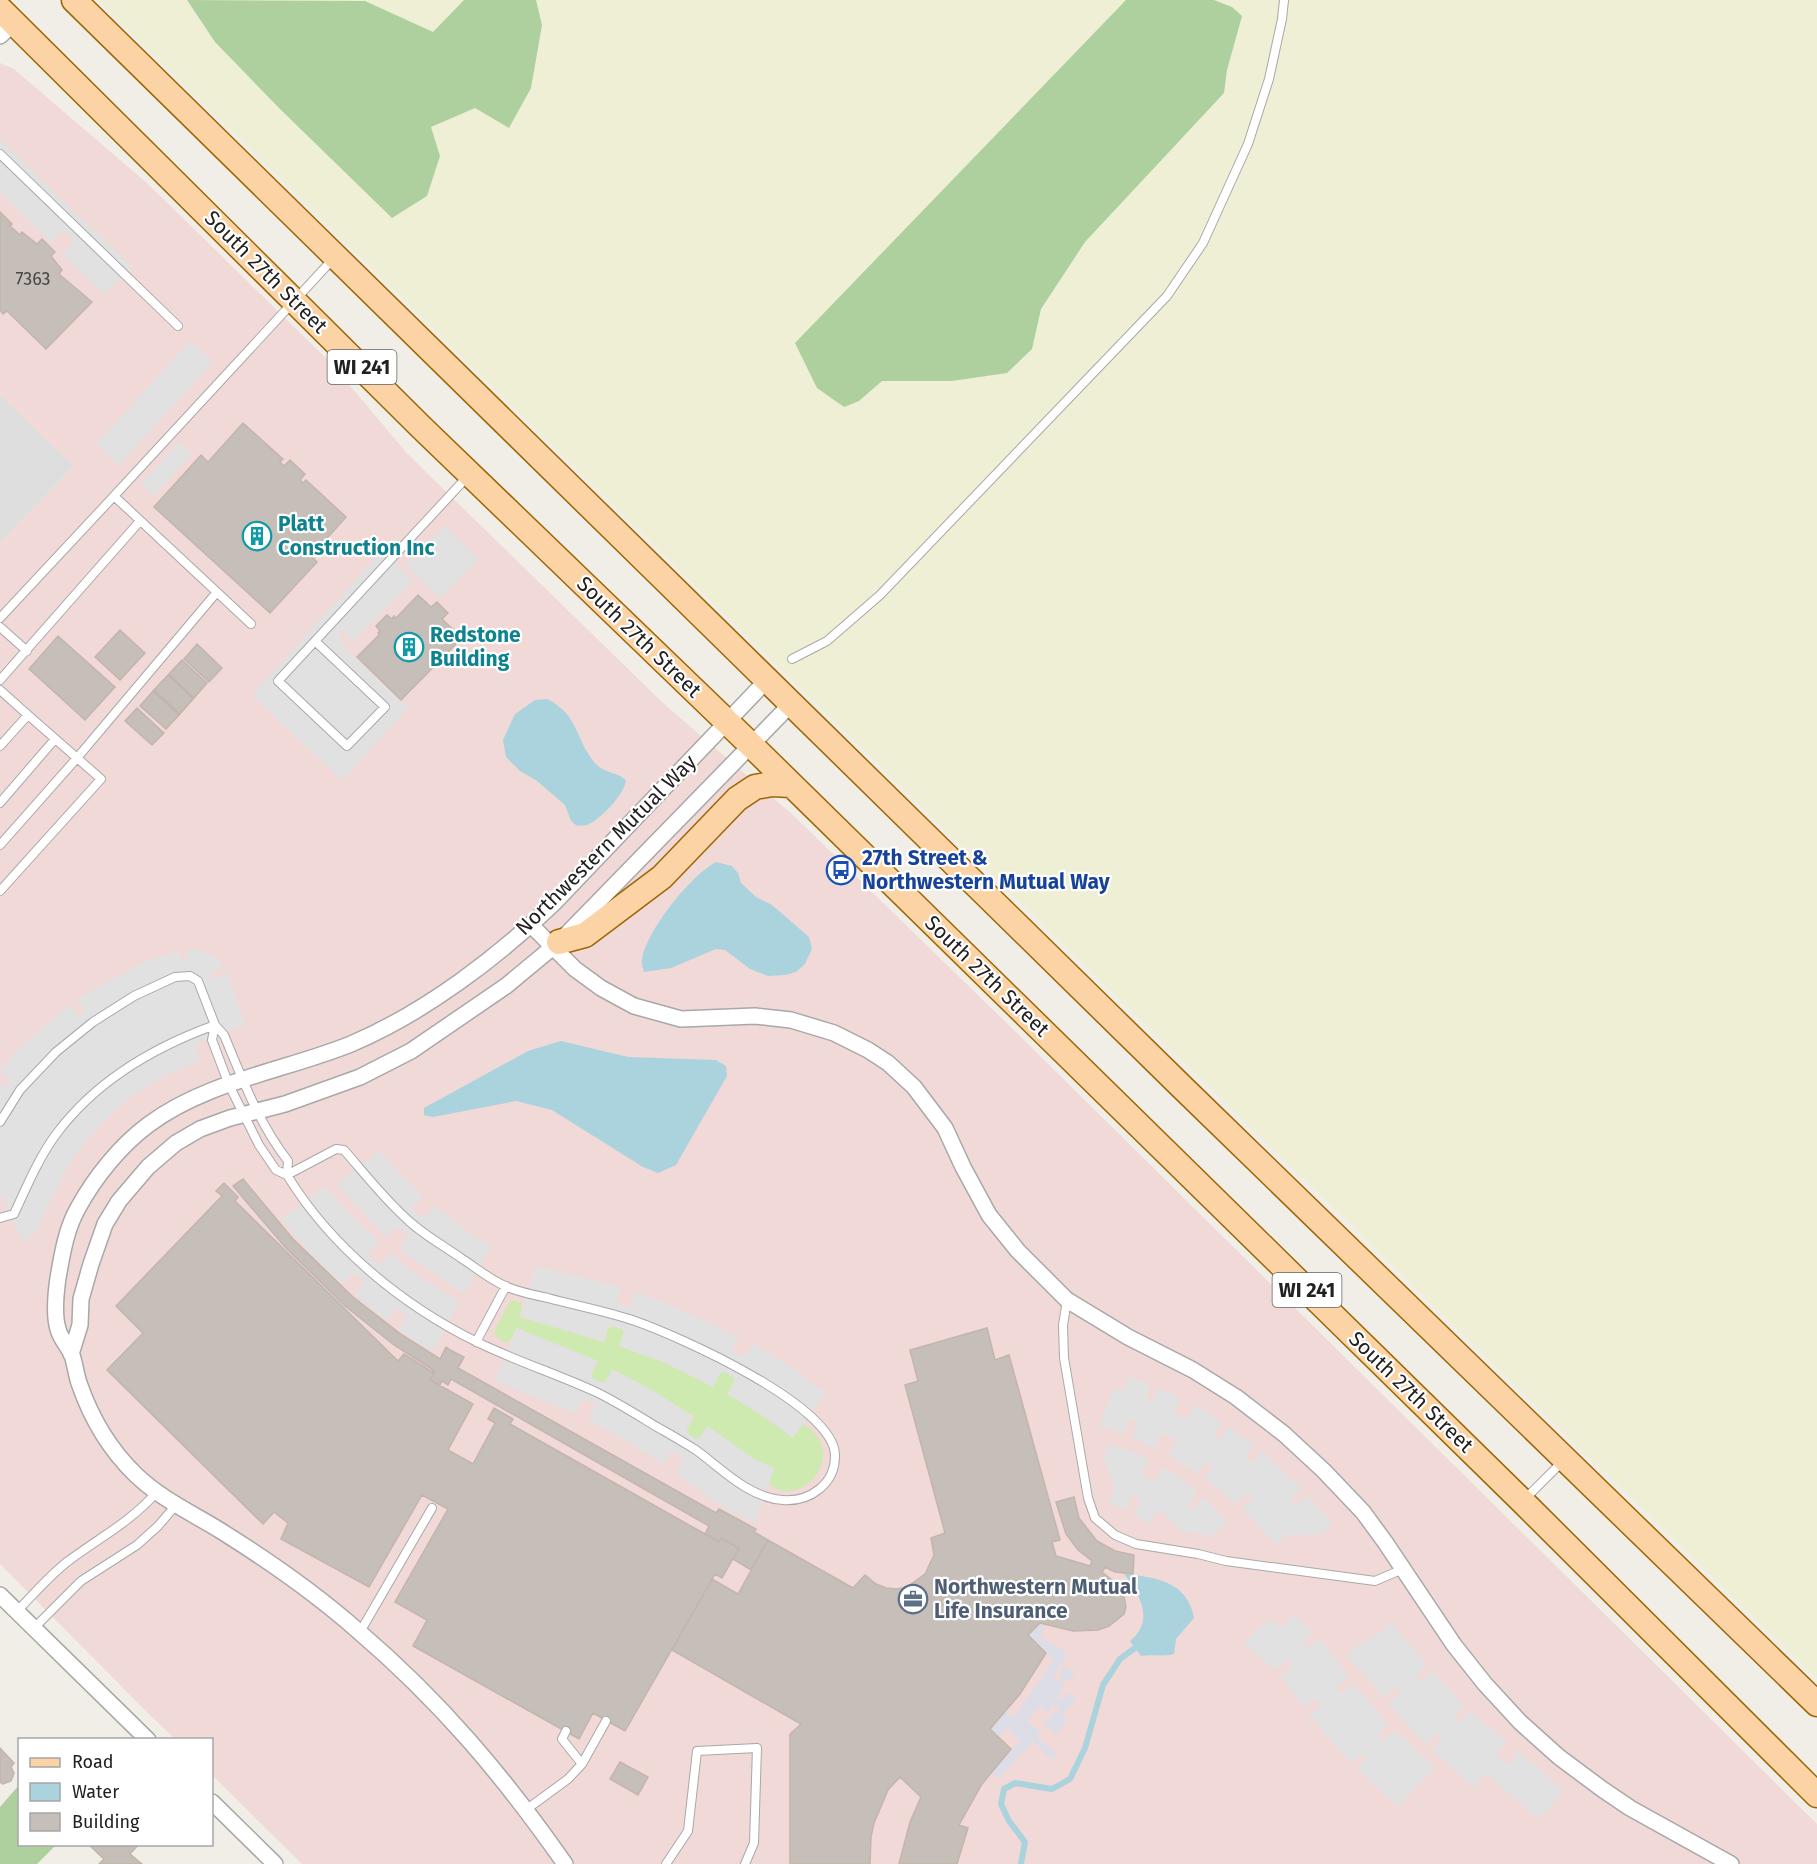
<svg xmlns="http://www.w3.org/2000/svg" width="1817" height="1864" viewBox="0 0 1817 1864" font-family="'Fira Sans',sans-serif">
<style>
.residential{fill:#dfdede}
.commercial{fill:#f1d9d8}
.farmland{fill:#eeefd5}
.grass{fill:#ceeab0}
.forest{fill:#aed09e}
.parking{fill:#e1e1e1}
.plaza{fill:#dcdde7}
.water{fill:#aad3de}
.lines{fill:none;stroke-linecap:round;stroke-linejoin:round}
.stream{stroke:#aad3de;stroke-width:6}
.building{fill:#c6beb8;stroke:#c3b5ab;stroke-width:1.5}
.lane-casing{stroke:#a8a8a8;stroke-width:10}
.street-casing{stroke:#a8a8a8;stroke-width:18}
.primary-casing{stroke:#9c6603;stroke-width:27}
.lane{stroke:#fff;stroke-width:8}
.street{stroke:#fff;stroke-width:15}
.primary{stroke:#fbd3a4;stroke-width:24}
.labels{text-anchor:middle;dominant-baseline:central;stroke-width:4.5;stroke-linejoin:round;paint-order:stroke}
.number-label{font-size:18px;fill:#4a4847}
.shield{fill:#fff;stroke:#646464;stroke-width:1.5}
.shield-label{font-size:20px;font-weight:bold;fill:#212121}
.street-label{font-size:21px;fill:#212121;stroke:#fff}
.culture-label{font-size:21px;font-weight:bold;fill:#0d838f;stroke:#fff;text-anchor:start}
.transit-label{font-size:21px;font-weight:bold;fill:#164399;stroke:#fff;text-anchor:start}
.service-label{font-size:21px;font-weight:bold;fill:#4e5e75;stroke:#fff;text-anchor:start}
</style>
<rect width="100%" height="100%" fill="#f1eee8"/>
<path class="residential" d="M0 394 74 466 0 543Z"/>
<path class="commercial" d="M0 63 14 69 147 183 331 363 405 451 428 474 663 703 793 815 1026 1042 1817 1824V1864H302L212 1775V1740L175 1739 149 1714 0 1564V543L74 466 0 394Z"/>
<path class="farmland" d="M98 0H1817V1679L800 688Z"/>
<path class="grass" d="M513 1300 522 1303 520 1317 604 1341 608 1328 612 1326 623 1329 624 1332 620 1346 663 1362 713 1386 720 1373 724 1371 734 1378V1382L728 1394 763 1416 792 1437 802 1425C809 1426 813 1431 817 1436 840 1469 792 1509 769 1483L774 1468 754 1459 708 1427 699 1438 696 1439 687 1433 686 1429 694 1416 612 1370 606 1382 603 1383 593 1379 591 1375 597 1361 517 1328 511 1340 507 1343 496 1337 494 1332 509 1303Z"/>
<path class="forest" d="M187 0 365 1 433 32 464 0H536L542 25 531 88 509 128 475 108 431 127 440 156 427 196 392 218 280 109 215 42Z
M1126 0H1214L1232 7 1242 16 1227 70 1224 93 1085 242 1041 309 1032 349 1007 373 952 381H882L859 401 844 407 817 388 795 343Z
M19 1785 20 1844 56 1845 37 1864H0V1807Z"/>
<path class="parking" d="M0 139 132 267 104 295 62 254 72 243 73 240 65 232H62L51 243 0 193Z
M190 341 213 362 119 465 96 444Z
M179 442 192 454 154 496 141 484Z
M445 526 479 559 440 599 406 566Z
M382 551 413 580 353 642 340 629 339 636 345 648 408 708 342 781 252 694Z
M187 949 200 950 214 956 223 966 210 975 209 977 212 979 227 972 245 1025 197 1043 195 1049 200 1061 167 1075 131 1097 108 1117 87 1140 68 1166 47 1208 38 1230 24 1243 5 1207 7 1201 0 1195V1083L6 1087 10 1082 0 1070 20 1047 70 1004 78 1015 84 1014 85 1011 77 999 142 963 177 951 186 965Z
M380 1150 401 1175 423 1195 413 1207V1211L422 1218 435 1206 471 1234 492 1246 464 1294 399 1249 407 1238 406 1233 400 1228H395L386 1238 337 1184Z
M325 1186 346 1210 379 1242 369 1253V1256L379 1264 382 1263 390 1253 420 1277 460 1302 432 1351 399 1330 407 1315 398 1309H395L386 1320 355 1295 363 1285 364 1282 355 1274 351 1275 342 1284 304 1247 282 1219Z
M535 1266 621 1287 617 1302 618 1304 628 1307 631 1306 635 1291 675 1307 739 1337 732 1350 742 1357 745 1356 753 1343 787 1364 826 1393 793 1438 763 1416 727 1394 734 1382V1378L725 1372 720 1373 713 1387 663 1362 619 1346 624 1332 622 1329 612 1326 608 1328 604 1342 520 1317Z
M516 1328 598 1361 591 1375 593 1379 603 1383 606 1382 612 1369 654 1391 694 1417 687 1429 688 1434 696 1439 699 1438 708 1426 754 1459 774 1468 755 1523 724 1508 676 1473 684 1460 675 1451 671 1452 663 1464 624 1439 589 1421 596 1405 588 1400 581 1402 574 1413 495 1381Z
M1130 1376 1150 1385 1146 1397 1147 1401 1151 1402 1153 1400 1159 1388 1181 1398 1175 1410V1414L1184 1419 1188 1418 1195 1405 1222 1422 1215 1434V1438H1220L1229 1427 1254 1445 1246 1457V1460L1252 1462 1262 1451 1302 1489 1292 1498 1291 1502 1297 1504 1308 1495 1333 1525 1320 1535H1286L1276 1544 1242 1509 1252 1499V1496L1246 1494 1236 1504 1204 1478 1212 1466 1209 1461 1206 1462 1197 1473 1169 1456 1175 1443 1174 1439 1165 1434 1161 1436 1154 1448 1131 1437 1138 1423 1133 1419 1130 1420 1123 1434 1100 1426 1113 1389 1124 1390Z
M1109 1444 1149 1459 1142 1472 1144 1476 1152 1480 1156 1478 1163 1467 1181 1478 1197 1492 1188 1506 1191 1508H1195L1203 1497 1227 1523 1216 1532 1215 1536 1178 1530 1176 1525 1160 1512 1155 1514 1148 1524 1134 1514 1141 1501 1134 1496 1132 1497 1125 1510 1109 1503 1114 1489 1104 1458Z
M1293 1614 1313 1631 1304 1641 1306 1647H1308L1320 1638 1349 1677 1337 1686 1336 1688 1339 1693 1354 1684 1388 1724 1379 1734V1738L1384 1740 1395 1730 1435 1767 1398 1807 1357 1769 1366 1759 1364 1753 1351 1763 1309 1715 1321 1704 1316 1699 1304 1708 1281 1676 1291 1668 1290 1661H1285L1275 1670 1243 1644 1270 1618 1281 1627 1284 1626Z
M1391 1622 1427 1665 1417 1674 1419 1680H1422L1433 1671 1464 1705 1455 1716V1719L1457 1721H1461L1470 1711 1506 1741 1497 1754 1506 1764H1509L1519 1752 1564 1791 1545 1814 1536 1817 1487 1775 1483 1776 1474 1788 1432 1750 1442 1739 1440 1734 1436 1735 1426 1745 1388 1703 1399 1695 1400 1691 1397 1688H1394L1383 1697 1346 1655 1358 1645 1381 1632Z"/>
<path class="plaza" d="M1040 1623 1044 1624 1041 1637 1067 1653 1053 1677 1059 1681 1062 1675 1060 1674 1064 1666 1075 1673 1070 1681 1065 1678 1062 1682 1064 1685 1057 1697 1062 1701 1068 1693 1076 1697 1066 1712 1064 1711 1061 1715 1068 1719 1057 1734 1044 1724 1055 1711 1058 1712 1060 1709 1053 1704 1048 1712 1040 1706 1027 1721 1040 1732 1037 1738 1057 1754 1051 1760 1033 1741 999 1778 991 1772 1021 1741 1007 1728 998 1737 990 1729 1006 1711 1013 1718 1042 1678 1053 1659 1028 1635Z"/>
<path class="water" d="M547 699C579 715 575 738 594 762 606 775 616 771 626 780 625 794 600 820 587 825 584 826 580 825 577 826L571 821 565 805 537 781 520 771 506 757 503 740 515 714 535 700Z
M716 862 732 866 738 873 741 883 756 897 772 905 809 937 812 949 805 964 796 972 785 975 768 976 750 969 725 950 716 949 671 968 644 972C643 968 641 963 642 959 647 930 691 875 716 862Z
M561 1041 628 1057 716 1060 726 1066 727 1076 676 1165 658 1173 643 1167 552 1110 516 1101 433 1117 424 1115V1108L528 1051Z
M1124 1574C1154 1577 1188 1581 1194 1618L1176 1639 1174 1654C1163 1657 1153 1654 1141 1656L1130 1641C1155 1621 1140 1594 1124 1574Z"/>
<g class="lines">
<path class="stream" d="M1021 1864 1025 1842 1009 1821 1001 1804 1004 1789 1015 1783 1052 1789 1070 1779 1085 1748 1103 1685 1120 1659 1135 1648"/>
</g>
<path class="building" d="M0 212 12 224 10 226 20 235 22 232 37 244 42 239 55 252 51 256 62 270 59 274 92 302 46 349 7 311 3 314 0 310Z
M243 423 283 459 280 462 284 466 290 460 305 474 300 480 303 483 306 480 346 517 311 556 317 562 270 613 154 507 201 455 208 462Z
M418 595 431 607 437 602 448 613 442 619 462 638 401 700 357 657 379 635 378 633 380 631 376 626 387 615 392 619 394 616 396 618Z
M120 630 145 653 120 680 95 657Z
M58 636 115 687 85 720 29 669Z
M197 644 222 668 209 682 184 659Z
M182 660 207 683 194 698 169 674Z
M168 675 193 699 180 714 154 690Z
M153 691 179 715 166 729 140 706Z
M137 708 164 733 152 745 125 721Z
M243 1179 293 1239 353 1297 402 1335 440 1359 446 1347 452 1351 464 1357 458 1368 716 1513 719 1509 756 1529 754 1532 768 1540 751 1570 733 1559 739 1548 721 1538 719 1542 705 1534 709 1526 451 1379 448 1385 442 1381 440 1385 430 1380 434 1373 433 1370 394 1345 345 1306 285 1247 233 1186Z
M224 1183 238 1197 235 1201 237 1203 398 1361 404 1354 434 1373 430 1380 473 1404 448 1450 473 1464 495 1423 488 1419 494 1408 513 1419 510 1424 705 1534 719 1542 721 1538 739 1548 722 1578 715 1574 625 1731 593 1713 579 1739 413 1646 427 1620 395 1602 448 1509 422 1495 369 1587 281 1539 288 1523 274 1512 263 1524 107 1370 143 1333 116 1306 222 1196 216 1191Z
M987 1328 995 1360 1009 1355 1060 1540 1052 1542 1056 1556 1090 1566 1092 1561 1078 1550 1066 1534 1056 1502 1074 1497 1079 1518 1097 1541 1115 1551 1134 1555 1133 1574 1115 1572 1105 1567 1102 1572 1117 1584 1124 1596 1126 1607 1124 1614 1109 1626 1098 1630 1073 1631 1040 1623 1028 1635 1046 1653 1020 1694 990 1729 1011 1749 982 1784 959 1825 968 1828 957 1864H899L910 1822 921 1797 900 1777 888 1790 874 1823 871 1837 870 1864H790V1734L801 1724 672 1650 712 1579 738 1594 768 1540 853 1588 865 1575 876 1584 886 1588 897 1589 907 1587 925 1574 934 1555 931 1538 945 1533 905 1385 918 1381 910 1350Z
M0 1748 14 1763 11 1767 14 1773 11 1781 3 1784 0 1782Z
M620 1762 648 1777 638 1795 610 1779Z
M88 1844H139L130 1854 142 1864H99L104 1859Z"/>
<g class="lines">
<g class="lane-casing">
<path id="lane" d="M0 154 178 326
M0 618 114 496
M251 624 114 496 333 259
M0 627 27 651
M315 641 385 707 347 746 278 681 467 477
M792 659 827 641 880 595 1167 296 1203 243 1248 144 1269 79 1282 19 1284 0
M0 680 140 521
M0 690 28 715
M0 746 28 715 101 779 0 891
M0 803 55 739
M0 845 77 758 217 592
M0 1122 20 1090 56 1052 93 1022 134 996 175 977 190 976 198 981 215 1025 224 1035C242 1078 259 1124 288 1161L287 1175 276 1170 259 1145 229 1085 212 1040 215 1025
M336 1149 344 1150C365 1174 385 1200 409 1221 424 1235 444 1246 461 1258 475 1267 489 1279 505 1286 518 1292 533 1295 548 1298 577 1306 606 1311 635 1321 678 1336 836 1406 835 1456 835 1484 810 1502 783 1500 749 1498 722 1469 696 1450 683 1442 670 1434 657 1427 637 1415 617 1402 596 1392 557 1374 516 1361 477 1342 402 1305 331 1247 287 1175Z
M0 1218 14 1214C27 1186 39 1157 57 1133 97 1080 154 1047 215 1025
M1067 1300 1063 1325 1064 1358 1088 1498 1095 1518 1115 1535 1136 1544 1198 1554 1226 1561 1375 1581 1403 1569
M476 1342 506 1286
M1524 1500 1562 1462
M17 1611C33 1595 49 1576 67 1562 100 1537 128 1524 156 1493
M34 1628 81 1581 137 1545 158 1526 176 1505
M360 1632 432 1508
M566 1731 562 1739 582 1764
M527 1809 568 1779 582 1764 606 1721
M666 1864 688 1831 697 1751 757 1748 754 1843 745 1864"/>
</g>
<g class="street-casing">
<path id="street" d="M0 36 14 23
M531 925 575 969 601 988 634 1006 681 1019 755 1016 791 1020 834 1033 868 1050 888 1063 914 1087 945 1128 963 1167 989 1215 1018 1251 1067 1300 1128 1337 1193 1370 1236 1397 1284 1434 1324 1471 1363 1512 1385 1542 1454 1645 1485 1684 1520 1722 1559 1757 1602 1789 1630 1808 1731 1864
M71 1354 80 1325 81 1299 91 1264 105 1224 119 1201 148 1167 176 1143 200 1129 230 1118 285 1104 360 1077 411 1051 506 986 559 942 791 704
M0 1595 148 1740
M212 1802 275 1864
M565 1864C502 1774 440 1701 357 1630 315 1593 269 1561 221 1531 192 1513 161 1499 136 1475 109 1449 91 1418 79 1383 76 1374 75 1364 72 1355 68 1346 60 1338 58 1329 54 1316 56 1292 58 1278 62 1255 66 1229 78 1208 95 1177 120 1146 148 1125 207 1081 284 1071 351 1044 424 1013 497 958 554 903L767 680"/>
</g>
<g class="primary-casing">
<path id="primary" d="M74 0 1184 1089 1817 1704
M0 9 422 428 751 745 1523 1502 1817 1795
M559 942 585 935 662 877 737 799 755 787 772 784 791 785"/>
</g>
<use href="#lane" class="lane"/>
<use href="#street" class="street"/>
<use href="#primary" class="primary"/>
</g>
<defs>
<g id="building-ring" transform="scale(1.5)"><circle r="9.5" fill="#fff" stroke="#0f9aa8" stroke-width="1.5"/><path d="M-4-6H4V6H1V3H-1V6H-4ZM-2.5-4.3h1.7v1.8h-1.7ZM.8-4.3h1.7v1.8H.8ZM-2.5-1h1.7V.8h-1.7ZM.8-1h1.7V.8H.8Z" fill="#0f9aa8"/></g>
<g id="bus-ring" transform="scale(1.5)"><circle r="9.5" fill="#fff" stroke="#1a4fb4" stroke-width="1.5"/><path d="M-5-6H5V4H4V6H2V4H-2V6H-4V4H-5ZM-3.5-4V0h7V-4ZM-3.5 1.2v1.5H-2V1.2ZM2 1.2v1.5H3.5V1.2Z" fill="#1a4fb4"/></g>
<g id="office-ring" transform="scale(1.5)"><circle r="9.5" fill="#fff" stroke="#5c6f8a" stroke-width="1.5"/><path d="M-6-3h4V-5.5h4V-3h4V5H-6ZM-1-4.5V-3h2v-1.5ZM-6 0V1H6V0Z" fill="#5c6f8a"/></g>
</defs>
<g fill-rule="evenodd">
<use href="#building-ring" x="257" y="536"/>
<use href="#building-ring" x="409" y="647"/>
<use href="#bus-ring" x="841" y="870"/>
<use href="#office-ring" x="913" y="1599"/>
</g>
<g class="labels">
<g class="number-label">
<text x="33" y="279">7363</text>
</g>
<g class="shield">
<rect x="327.5" y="350" width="69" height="34" rx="4.5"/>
<rect x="1272.5" y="1273" width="69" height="34" rx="4.5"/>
</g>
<g class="shield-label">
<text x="362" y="367">WI 241</text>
<text x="1307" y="1290">WI 241</text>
</g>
<g class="street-label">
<text transform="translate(266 272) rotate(45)">South 27th Street</text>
<text transform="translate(639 637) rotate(44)">South 27th Street</text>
<text transform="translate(606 845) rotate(-45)">Northwestern Mutual Way</text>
<text transform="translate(987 976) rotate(44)">South 27th Street</text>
<text transform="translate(1411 1392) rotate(44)">South 27th Street</text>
</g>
<g class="culture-label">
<text x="278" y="524">Platt<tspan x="278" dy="24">Construction Inc</tspan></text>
<text x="430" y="635">Redstone<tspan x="430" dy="24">Building</tspan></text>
</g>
<g class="transit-label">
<text x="862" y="858">27th Street &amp;<tspan x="862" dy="24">Northwestern Mutual Way</tspan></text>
</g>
<g class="service-label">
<text x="934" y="1587">Northwestern Mutual<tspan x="934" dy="24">Life Insurance</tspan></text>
</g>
</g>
<rect x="18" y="1738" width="195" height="108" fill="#ffffff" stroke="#a6a6a6" stroke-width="1.5"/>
<rect x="30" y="1758" width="30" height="9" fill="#fbd3a4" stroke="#a6a6a6" stroke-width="1.5"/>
<text x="72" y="1768" font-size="18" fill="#212121">Road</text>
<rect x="30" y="1783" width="30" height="18" fill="#aad3de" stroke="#a6a6a6" stroke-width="1.5"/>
<text x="72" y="1798" font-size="18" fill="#212121">Water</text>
<rect x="30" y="1813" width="30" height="18" fill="#c6beb8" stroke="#a6a6a6" stroke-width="1.5"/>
<text x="72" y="1828" font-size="18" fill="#212121">Building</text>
</svg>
